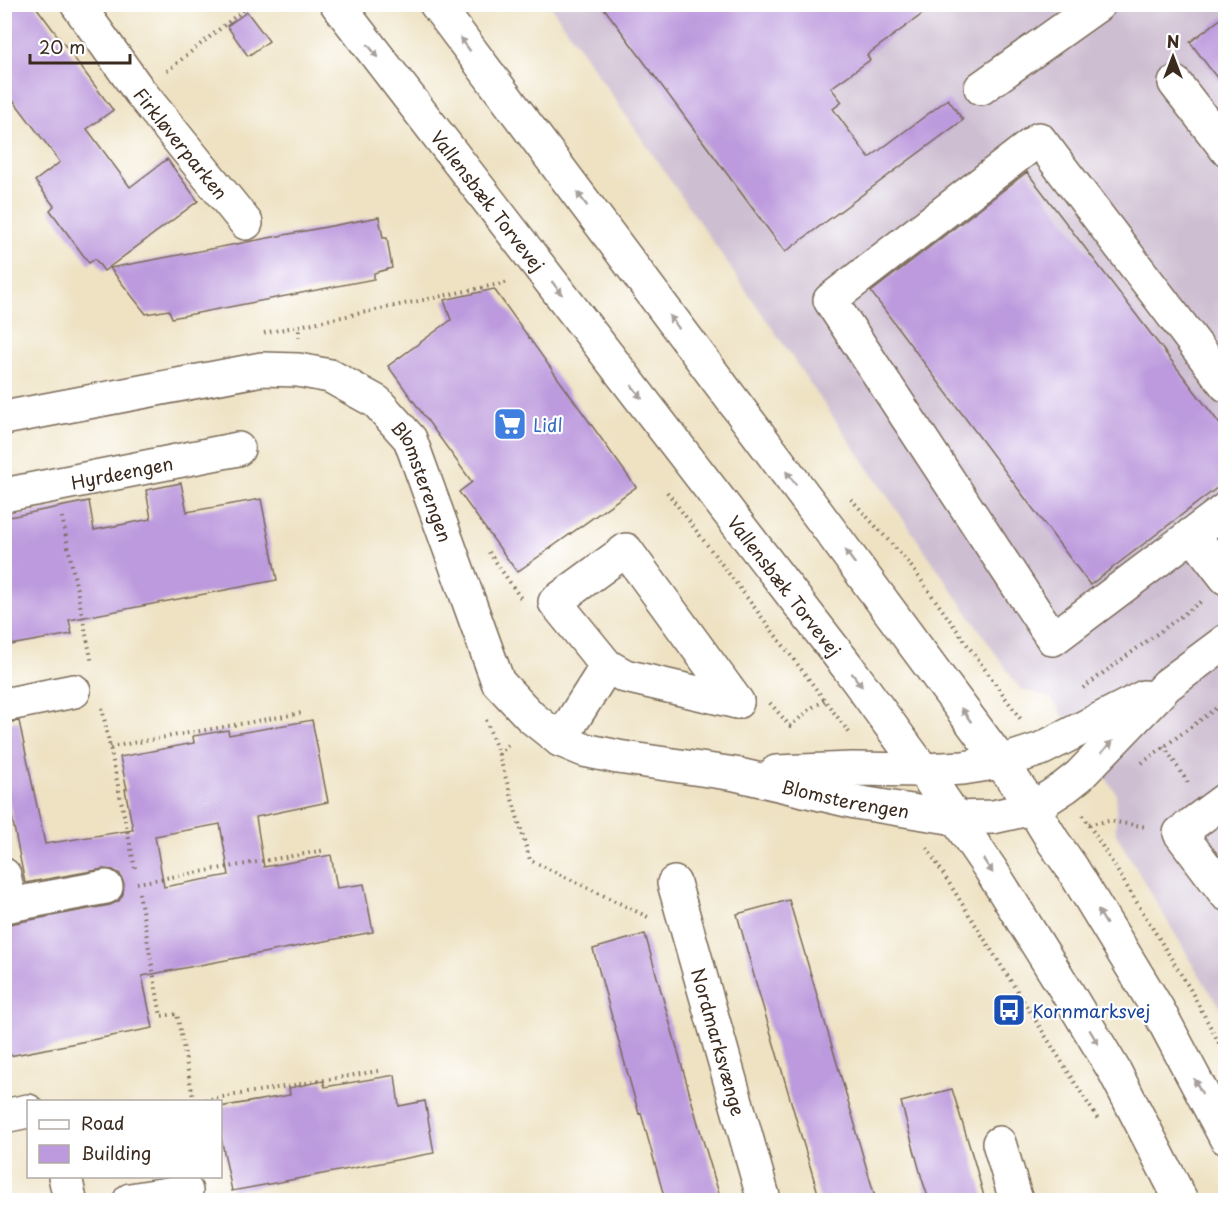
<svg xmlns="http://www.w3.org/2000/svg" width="1230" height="1205" viewBox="0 0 1230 1205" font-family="'Playpen Sans',sans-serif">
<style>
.industrial{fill:#cebed1}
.building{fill:#bc9add;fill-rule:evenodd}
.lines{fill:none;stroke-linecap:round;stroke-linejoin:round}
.minor-casing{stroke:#7a6a58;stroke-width:36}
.path{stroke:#7a6a58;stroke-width:4;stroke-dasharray:1.5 4.5;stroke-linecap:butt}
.minor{stroke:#fff;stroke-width:33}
.oneway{fill:#a79f9a}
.labels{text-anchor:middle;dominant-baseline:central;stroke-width:4.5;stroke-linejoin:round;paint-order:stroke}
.street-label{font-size:18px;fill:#3b2a1e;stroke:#fff}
.shop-label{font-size:18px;fill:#366cbe;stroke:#fff;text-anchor:start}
.transit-label{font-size:18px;fill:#164399;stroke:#fff;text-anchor:start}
</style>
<rect width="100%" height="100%" fill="#fff"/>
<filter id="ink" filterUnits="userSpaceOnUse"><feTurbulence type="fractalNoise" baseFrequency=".0167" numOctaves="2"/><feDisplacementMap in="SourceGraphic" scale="12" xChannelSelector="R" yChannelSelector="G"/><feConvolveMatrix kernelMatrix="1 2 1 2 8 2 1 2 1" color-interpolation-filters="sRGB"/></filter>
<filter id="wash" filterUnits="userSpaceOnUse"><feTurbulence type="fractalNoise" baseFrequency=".008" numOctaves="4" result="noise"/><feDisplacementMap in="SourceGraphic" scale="24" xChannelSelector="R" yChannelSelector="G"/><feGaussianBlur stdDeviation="1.35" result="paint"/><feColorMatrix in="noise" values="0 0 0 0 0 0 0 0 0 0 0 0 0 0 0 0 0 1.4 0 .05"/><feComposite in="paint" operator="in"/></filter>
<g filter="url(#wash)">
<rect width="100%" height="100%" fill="#eee2c3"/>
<path class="industrial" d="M550 5H1225V1014L1204 983 1116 834V793L1051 698 1020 689Z"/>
<g id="blocks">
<path class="building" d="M4 4H34L113 110 87 129 130 187 167 159 198 201 104 271 95 259 89 263 50 210 54 206 35 181 60 162 4 88Z
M601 4H936L867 55 870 60 831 88 842 102 833 109 869 158 948 99 963 120 785 252Z
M247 12 269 41 248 56 227 26Z
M1226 15V90L1190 42Z
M1027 172 1226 432V481L1090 585 871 292Z
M379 217 383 238H387L392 268 374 273V279L172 318 169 310 146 314 110 268Z
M494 289 636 487 517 572 459 492 472 482 388 366 451 320 444 300Z
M181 483 187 512 261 499 277 580 69 620 72 634 4 646V518L89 501 94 530 151 519 146 490Z
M312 720 328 802 256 817 264 867 331 855 337 888 364 884 373 932 142 976 153 1028 4 1057V980L10 979 4 950V925L110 905 119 901 123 894 124 884 120 874 113 870 103 869 25 883 4 777V723L19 721 45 844 133 830 125 789H127L120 757 194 743 193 736 228 730 229 735ZM220 824 229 875 164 887 155 836Z
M789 900 856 1128 855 1129 876 1200H820L756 983 737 914Z
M645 934 699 1127 721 1200H665L641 1113 639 1114 593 949Z
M395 1075 399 1106 425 1101 434 1153 232 1191 220 1133V1107L290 1095 289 1088 323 1081 325 1087Z
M952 1089 975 1164 985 1200H929L922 1179 901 1102Z"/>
</g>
</g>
<g filter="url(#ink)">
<use href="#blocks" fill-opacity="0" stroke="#7a6a58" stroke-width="1.5"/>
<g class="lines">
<g class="minor-casing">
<g id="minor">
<path id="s1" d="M77 4 140 92 246 223"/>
<path id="s2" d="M337 4 847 666 923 770 991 870 1064 987 1115 1072 1181 1200"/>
<path d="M436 4 826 525 1001 762 1033 808 1053 841 1072 868 1157 1008 1226 1138"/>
<path d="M1175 83 1226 149"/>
<path d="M981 88 1099 4"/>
<path d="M1226 385 1039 139 830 300 1053 639 1226 509"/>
<path id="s3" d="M4 418 262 369 298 370 330 376 377 402 410 439 498 682 531 717 560 740 584 750 618 757 735 774 855 802 955 818 993 817 1033 808 1065 787 1079 776 1167 685 1226 641"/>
<path id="s4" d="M4 495 238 449"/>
<path d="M1192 534 1226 578"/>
<path d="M607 666 625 676 737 702"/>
<path d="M4 705 74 691"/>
<path d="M560 740 607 666 555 602 626 550 737 702"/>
<path d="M776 772 852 769 923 770 963 768 1001 762 1041 749 1144 697"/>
<path d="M1226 799 1180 833 1226 894"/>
<path d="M4 875 10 905"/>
<path id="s5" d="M674 883 764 1200"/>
<path d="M4 906 106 887"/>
<path d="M4 1116 28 1111"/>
<path d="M999 1143 1016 1200"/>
<path d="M65 1176 70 1200"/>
<path d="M130 1200 186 1191"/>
</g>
</g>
<path class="path" d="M167 71 251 4
M264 333 299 326
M299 338V326L509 282
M667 492 851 735
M851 499 908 562 1022 721
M62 517 92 663
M489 552 522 600
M1083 688 1203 600
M770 703 790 726 813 707 826 700
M102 708 135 868
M486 720 499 755 530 860 648 917
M1164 746 1190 786
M110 747 302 713
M499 755 509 743
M1142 763 1226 701
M1083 815 1190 989 1226 1056
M1089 824 1109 821 1147 827
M927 848 1099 1121
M137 883 326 850
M139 893 161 1016 177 1014 194 1102
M193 1102 378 1071
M399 1200 426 1196"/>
<use href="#minor" class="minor"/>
</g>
<defs><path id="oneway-solid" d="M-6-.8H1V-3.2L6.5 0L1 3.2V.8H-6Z" transform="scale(1.5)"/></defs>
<g class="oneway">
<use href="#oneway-solid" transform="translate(465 44) rotate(-127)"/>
<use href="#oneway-solid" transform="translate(373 51) rotate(52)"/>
<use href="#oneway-solid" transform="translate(582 199) rotate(-127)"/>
<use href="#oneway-solid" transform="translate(557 288) rotate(52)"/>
<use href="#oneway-solid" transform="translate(674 322) rotate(-127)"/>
<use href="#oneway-solid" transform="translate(637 392) rotate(52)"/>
<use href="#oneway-solid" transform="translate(791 478) rotate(-127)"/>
<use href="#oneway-solid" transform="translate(850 557) rotate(-126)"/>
<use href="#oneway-solid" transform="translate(857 680) rotate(53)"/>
<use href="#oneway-solid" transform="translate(966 715) rotate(-126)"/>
<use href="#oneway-solid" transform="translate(1107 747) rotate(-46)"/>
<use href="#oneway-solid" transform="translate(988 866) rotate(56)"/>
<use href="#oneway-solid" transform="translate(1102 917) rotate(-121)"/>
<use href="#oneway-solid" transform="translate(1094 1037) rotate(59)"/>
<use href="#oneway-solid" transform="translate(1198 1086) rotate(-118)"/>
</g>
</g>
<defs>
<g id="supermarket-square" transform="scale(1.725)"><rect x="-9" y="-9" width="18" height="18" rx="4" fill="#3f7fe0" stroke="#fff"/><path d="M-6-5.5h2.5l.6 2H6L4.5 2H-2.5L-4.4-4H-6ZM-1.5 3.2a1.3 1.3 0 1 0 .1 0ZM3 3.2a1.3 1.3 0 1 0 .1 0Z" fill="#fff"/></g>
<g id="bus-square" transform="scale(1.725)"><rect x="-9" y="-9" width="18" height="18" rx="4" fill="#1a4fb4" stroke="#fff"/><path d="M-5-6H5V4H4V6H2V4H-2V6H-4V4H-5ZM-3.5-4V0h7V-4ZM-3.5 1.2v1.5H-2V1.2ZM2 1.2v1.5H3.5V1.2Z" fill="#fff"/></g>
</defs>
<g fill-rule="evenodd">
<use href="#supermarket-square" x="510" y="424"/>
<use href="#bus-square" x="1009" y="1010"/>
</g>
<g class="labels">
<g class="street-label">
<text stroke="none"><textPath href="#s1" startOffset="174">Firkløverparken</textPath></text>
<text stroke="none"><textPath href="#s2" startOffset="248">Vallensbæk Torvevej</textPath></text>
<text stroke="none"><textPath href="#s4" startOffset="120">Hyrdeengen</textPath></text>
<text stroke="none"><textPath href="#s3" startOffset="478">Blomsterengen</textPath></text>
<text stroke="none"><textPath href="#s2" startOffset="734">Vallensbæk Torvevej</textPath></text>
<text stroke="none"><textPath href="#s3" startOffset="1070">Blomsterengen</textPath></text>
<text stroke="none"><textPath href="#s5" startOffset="165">Nordmarksvænge</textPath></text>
</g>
<g class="shop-label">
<text x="533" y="424">Lidl</text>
</g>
<g class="transit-label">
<text x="1032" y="1010">Kornmarksvej</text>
</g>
</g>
<rect width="1230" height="1205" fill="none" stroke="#fff" stroke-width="24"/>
<rect x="27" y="1100" width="195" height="78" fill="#ffffff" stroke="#b1aaa5" stroke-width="1.5"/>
<rect x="39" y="1120" width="30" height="9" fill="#ffffff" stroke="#b1aaa5" stroke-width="1.5"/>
<text x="81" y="1130" font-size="18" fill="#3b2a1e">Road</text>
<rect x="39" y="1145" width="30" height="18" fill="#bc9add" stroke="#b1aaa5" stroke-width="1.5"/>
<text x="81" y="1160" font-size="18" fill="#3b2a1e">Building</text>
<g transform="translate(1173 57)" stroke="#ffffff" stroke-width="4.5" paint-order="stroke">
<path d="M0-4.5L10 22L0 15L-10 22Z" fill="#3b2a1e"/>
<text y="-9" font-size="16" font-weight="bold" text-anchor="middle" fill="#3b2a1e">N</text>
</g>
<path d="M30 54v9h100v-9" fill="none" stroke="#3b2a1e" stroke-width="3"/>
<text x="39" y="54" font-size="18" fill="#3b2a1e" stroke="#ffffff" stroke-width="4.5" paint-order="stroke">20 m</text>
</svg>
